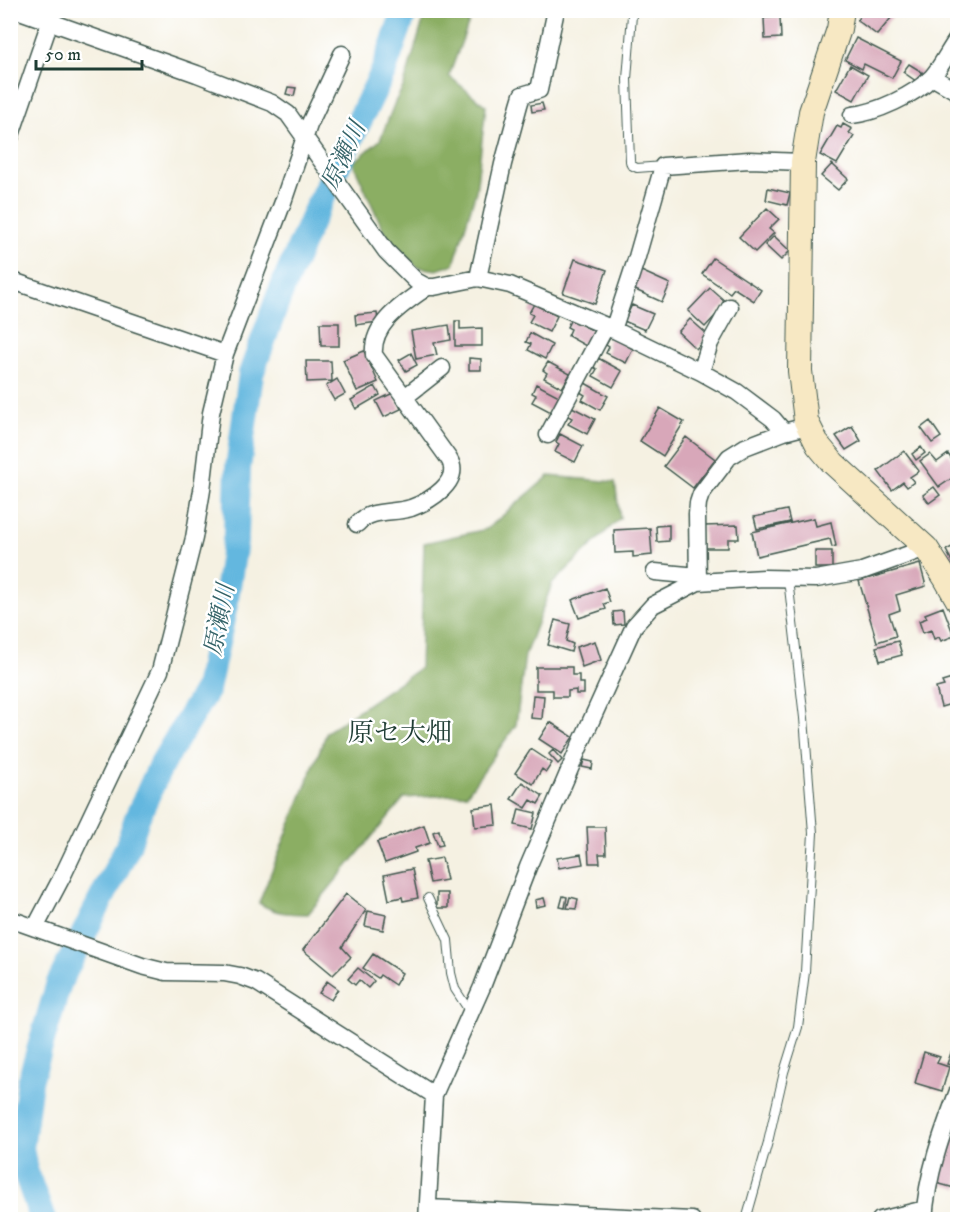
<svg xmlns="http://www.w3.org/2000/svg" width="968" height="1230" viewBox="0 0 968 1230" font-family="'IM FELL DW Pica','Noto Serif JP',serif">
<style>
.forest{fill:#8bae63;stroke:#55764c;stroke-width:1.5}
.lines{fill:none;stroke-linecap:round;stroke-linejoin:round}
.river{stroke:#63b7df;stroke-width:26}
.building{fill:#d8a7b9}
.lane-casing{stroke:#3f584e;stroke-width:10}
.street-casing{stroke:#3f584e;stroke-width:19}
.secondary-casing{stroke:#3f584e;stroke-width:26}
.lane{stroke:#fff;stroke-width:8}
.street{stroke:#fff;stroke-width:16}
.secondary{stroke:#f7e8c3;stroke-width:24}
.labels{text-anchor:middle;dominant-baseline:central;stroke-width:5;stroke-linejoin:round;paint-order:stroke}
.water-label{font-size:24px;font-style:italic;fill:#336267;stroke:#fff}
.quarter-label{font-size:26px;fill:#1f3d34;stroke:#fff}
</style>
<rect width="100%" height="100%" fill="#fff"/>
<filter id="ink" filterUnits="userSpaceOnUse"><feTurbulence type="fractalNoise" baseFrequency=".0167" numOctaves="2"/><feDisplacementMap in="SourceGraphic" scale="12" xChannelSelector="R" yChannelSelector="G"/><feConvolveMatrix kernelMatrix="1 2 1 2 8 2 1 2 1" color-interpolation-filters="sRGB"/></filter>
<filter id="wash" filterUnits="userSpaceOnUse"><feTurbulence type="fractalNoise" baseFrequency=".008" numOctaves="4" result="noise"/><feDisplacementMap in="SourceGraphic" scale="24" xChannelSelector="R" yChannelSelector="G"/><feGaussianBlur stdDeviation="1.35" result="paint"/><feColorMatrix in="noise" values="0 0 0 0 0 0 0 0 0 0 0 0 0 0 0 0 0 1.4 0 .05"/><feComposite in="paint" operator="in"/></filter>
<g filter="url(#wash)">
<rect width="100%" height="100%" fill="#f5f1e2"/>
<path class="forest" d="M426 11H473L449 76 486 106 476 191 454 264 437 270 417 267 386 236 353 163 380 140 395 102 404 85Z
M549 476 615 482 620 518 552 584 525 655 516 725 467 794 404 798 308 914C289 914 276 914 259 903L327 732 420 668 424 543 487 529Z"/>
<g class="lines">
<path class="river" d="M43 1220 25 1170 21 1148 30 1081 59 983 128 846 137 818 160 767 207 689 225 605 236 535 238 468 251 374 279 296 316 210 384 70 405 10"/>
</g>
<g id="blocks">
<path class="building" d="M864 10H894L896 12 877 35 857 20Z
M780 17 781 38 765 39 764 18Z
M856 38 901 61 892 78 864 64 862 69 845 60Z
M909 64 922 72 916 81 903 72Z
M850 65 868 75 854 100 836 90Z
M288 87 296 88 294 96 286 94Z
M542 103 544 110 532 112 531 105Z
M843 124 852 129 849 133 854 136 837 164 820 155 837 126 841 128Z
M832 164 848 179 838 190 821 176Z
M768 188 790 193 787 205 766 200Z
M767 208 779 219 769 229 774 233 755 252 739 237Z
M774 236 790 251 781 260 765 245Z
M713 258 761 290 754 301 734 288 730 293 702 274Z
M575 259 607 270 595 304 563 293Z
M639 270 670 284 662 302 631 288Z
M710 288 727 303 705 327 688 311Z
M534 304 557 316 549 332 529 322 533 315 529 313Z
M632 305 653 314 645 330 624 321Z
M377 313 378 322 356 325 355 315Z
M571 319 594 331 586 346 568 336 571 329 567 327Z
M690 319 708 335 696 349 678 332Z
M455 321H460V329L482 328V346H455Z
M320 323H339V346H321Z
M449 325 451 340 434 343 437 355 416 359 411 331Z
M530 333 552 345 545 359 528 350 531 344 526 342Z
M611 336 633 349 626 363 606 353 609 347 606 345Z
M364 351 378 382 357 391 343 360Z
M411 353 417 365 406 371 399 360Z
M469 358 481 359V370H469Z
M598 358 622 371 613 387 593 376 597 369 593 367Z
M306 361H331L332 381 307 382Z
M548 362 570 374 562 388 544 378 547 373 543 370Z
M337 379 345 394 334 400 326 386Z
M585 383 608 396 600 410 582 400 585 395 580 392Z
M536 384 559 396 551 412 532 402 536 395 532 393Z
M375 386 380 395 356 409 351 400Z
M393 393 401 409 384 417 376 401Z
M572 407 595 419 587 434 568 424 572 418 568 416Z
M660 408 684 422 663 456 640 441Z
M930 421 941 437 932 443 921 428Z
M852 426 861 441 846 450 836 436Z
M560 434 583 446 575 462 555 452 559 444 556 442Z
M686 437 715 459 693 488 664 466Z
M921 447 925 453 916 460 912 454Z
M904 451 919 471 910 477 914 482 907 487 903 482 892 490 878 471Z
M930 454 937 462 948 454 958 468V474L939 487 920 461Z
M934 487 940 495 929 503 923 495Z
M787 510 790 522 757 529 754 517Z
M814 518 816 526 831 522 836 546 832 547 830 539 757 556 752 532Z
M669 525V541L657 542 656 526Z
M738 525 739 539H728V548H704L703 526Z
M650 528 652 555 633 557V552L615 553 614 530Z
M958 544V573L946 550Z
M815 551H832V568H815Z
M920 564 926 586 896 595 900 610 889 614 896 636 877 642 859 581Z
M605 588 610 602 604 604 606 609 579 618 572 600Z
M943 607 954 636 941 641 939 637 934 639 931 630 923 633 919 621 927 618 925 614Z
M623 611 624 624 614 625 613 612Z
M555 620 570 624 566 641 573 644 571 652 548 645Z
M595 641 601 660 582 667 576 647Z
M898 641 902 655 880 661 876 647Z
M536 667H572V675H579V683H584V694H576V690L568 691V697H553V690H536Z
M952 679 953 683 958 682V702L941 707 936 688 944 686 942 682Z
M533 695 544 696 542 719 531 718Z
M550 722 573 737 562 754 539 739Z
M531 749 552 763 546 772 542 769 533 784 515 773Z
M553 750 562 760 558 764 549 754Z
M584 760 593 762 592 769 582 767Z
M522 782 543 796 538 804 531 800 526 808 511 799Z
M495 805 497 825 475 827 473 808Z
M519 809 536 813 532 829 515 825Z
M424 825 430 843 415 848 416 852 385 863 377 842Z
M587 827H605L606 854H599L600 863H589Z
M439 830 443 845 438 846 433 832Z
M581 854 583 864 559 868 557 858Z
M442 858 447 880 430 883 425 861Z
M412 869 418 898 403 901 402 897 389 900 384 875Z
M437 893H448V908H437Z
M346 894 366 910 342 947 351 957 333 975 303 950Z
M563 896 567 897 565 908 560 907Z
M570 897 578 899 576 909 567 908Z
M544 898 546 905 536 907 535 900Z
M368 911 386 915 383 930 365 926Z
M373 954 402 973 395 985 380 975 378 978 363 968Z
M358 968 374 981 368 988 359 980 355 985 348 979Z
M327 981 338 989 331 1000 319 993Z
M924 1052 940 1057 937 1063 949 1067 942 1091 915 1083Z
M951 1053 958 1055V1067L947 1064Z
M950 1134 958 1136V1189L936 1183Z"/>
</g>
</g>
<g filter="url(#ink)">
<use href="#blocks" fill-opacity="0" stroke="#3f584e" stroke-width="1.5"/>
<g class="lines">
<g class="lane-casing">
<path id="lane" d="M632 15 627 79 630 161 631 165 637 168 663 166
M428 898 448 940 451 973 455 989 470 1012
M746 1220 768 1142 784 1072 798 1027 805 972 813 833 804 718 788 579"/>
</g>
<g class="street-casing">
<path id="street" d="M17 10 197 74 272 103 288 114 386 251 416 281 427 287H434L478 278 510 285 606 326 701 372 737 392 773 419 784 432
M932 77 958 92
M852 115C875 113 915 95 932 77 942 66 949 50 958 38
M10 138 54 10
M478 278 503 164 519 105 522 95 539 90 556 10
M10 280 225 354
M613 330 637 257 663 166 749 160 803 162
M701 372 710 343 730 307
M405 397 442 368
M548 435 606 326
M357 524C372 508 392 514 411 508 430 501 463 481 449 459L374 355C371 323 404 304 427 287
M655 572 698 576
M698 582 697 514 698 503 701 494 729 457 745 447 784 432 807 426
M10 919 142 966 166 972 224 973 240 976 256 982 434 1095
M35 928 63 875 160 671 194 538 202 490 211 413 225 354 283 202 309 125 342 54
M428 1208 692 1220
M427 1220 434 1095 482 987 528 867 581 743 634 626 653 605 698 582 764 578 816 579 862 571 926 548
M880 1220 925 1209
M924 1220C927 1174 942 1133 958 1091"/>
</g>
<g class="secondary-casing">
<path id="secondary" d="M842 10 839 29 811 112 803 162 800 371 806 421 818 445 833 463 926 548 946 579 958 600"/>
</g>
<use href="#lane" class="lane"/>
<use href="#street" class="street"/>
<use href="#secondary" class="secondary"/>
</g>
</g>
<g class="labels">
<g class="water-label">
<text transform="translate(344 156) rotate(-65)">原瀬川</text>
<text transform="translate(220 620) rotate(-79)">原瀬川</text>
</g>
<g class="quarter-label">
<text x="400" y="733">原セ大畑</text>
</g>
</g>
<rect width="968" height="1230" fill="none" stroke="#fff" stroke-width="36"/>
<path d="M36 60v9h106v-9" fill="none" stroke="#1f3d34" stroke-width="3"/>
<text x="45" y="60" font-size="18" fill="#1f3d34" stroke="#ffffff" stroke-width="4.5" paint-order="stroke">50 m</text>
</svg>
